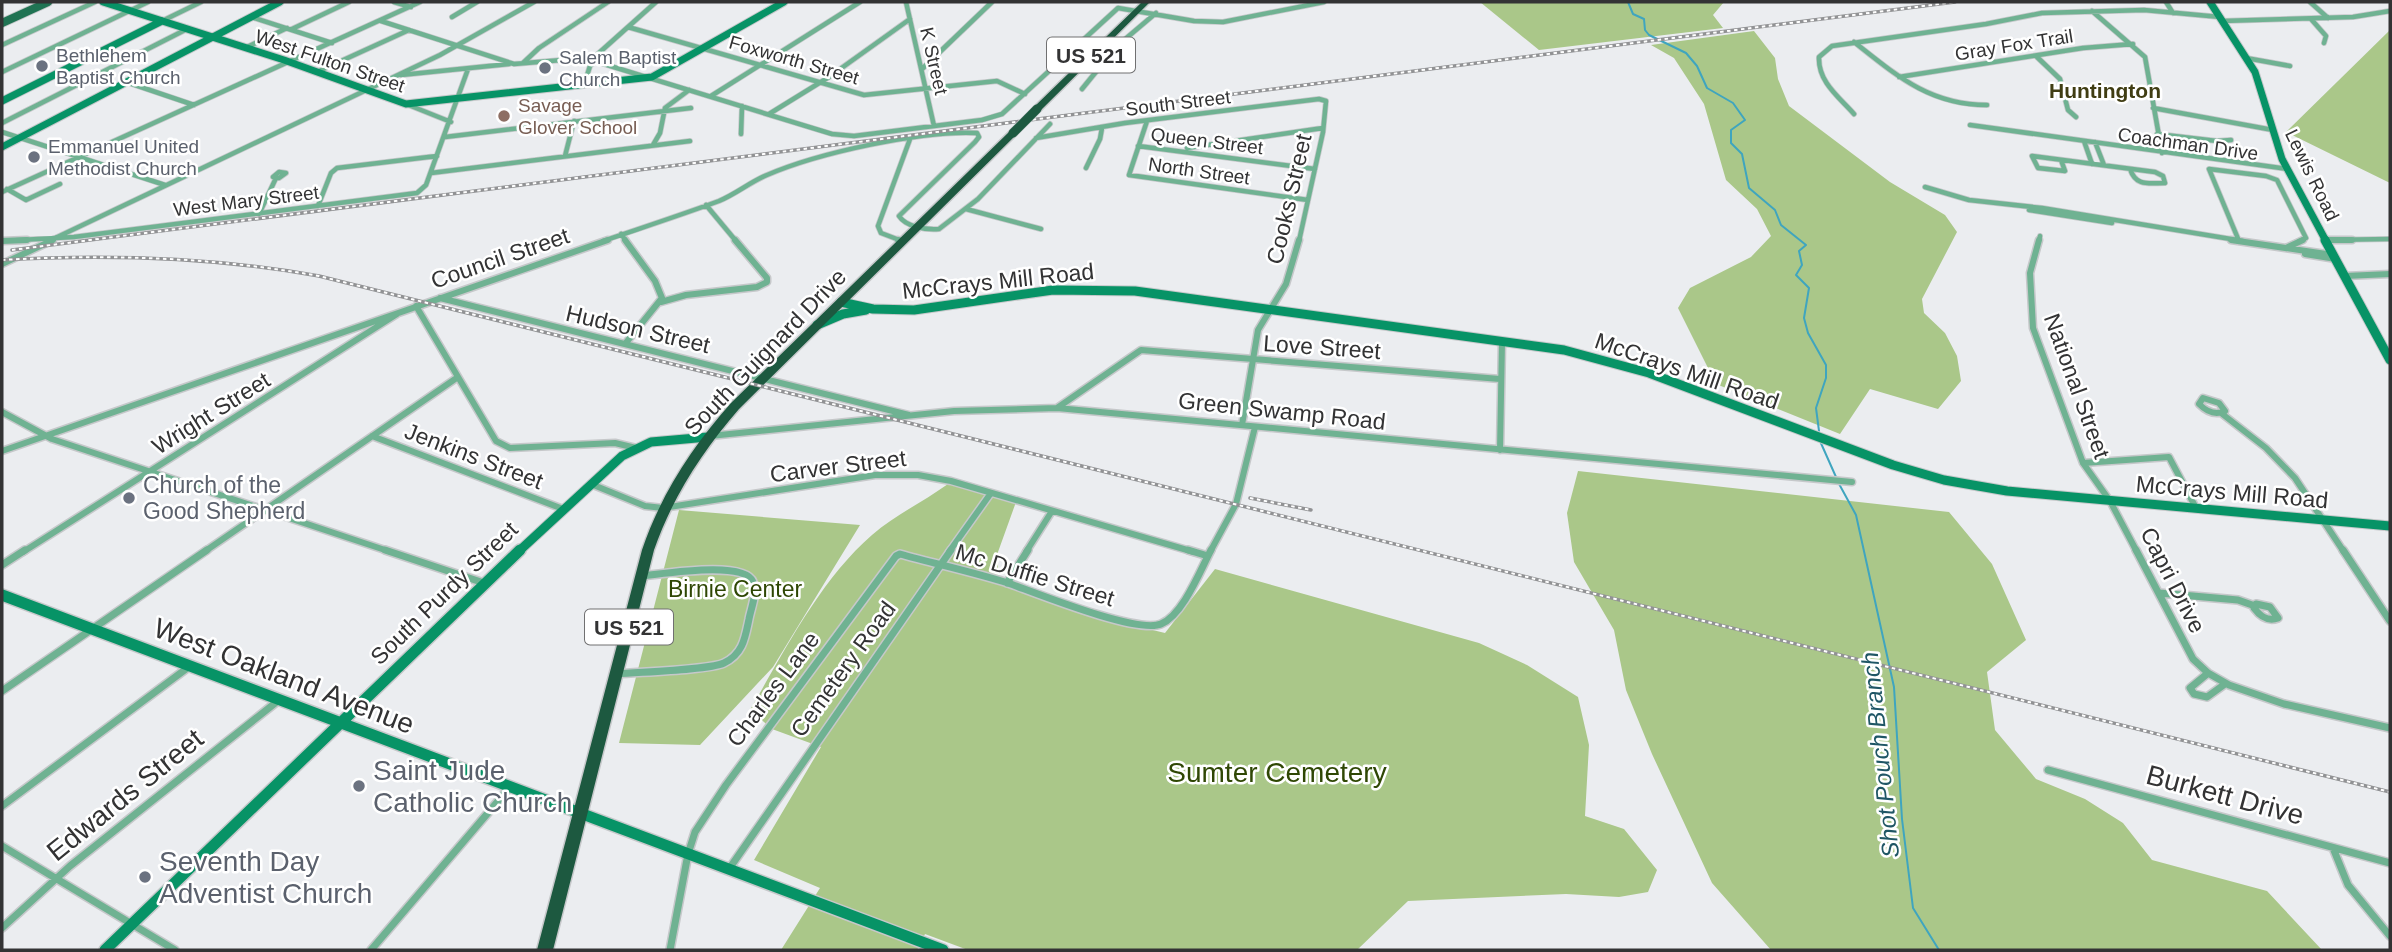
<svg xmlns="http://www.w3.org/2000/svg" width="2392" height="952" viewBox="0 0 2392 952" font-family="Helvetica,sans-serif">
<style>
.green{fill:#aac789}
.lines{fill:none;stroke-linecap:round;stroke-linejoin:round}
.stream{stroke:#3fa5bf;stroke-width:2}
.street-far2-casing{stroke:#c6c8ca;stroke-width:6}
.street-far1-casing{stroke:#c6c8ca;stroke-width:9}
.street-casing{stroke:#c6c8ca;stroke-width:10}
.secondary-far2-casing{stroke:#c6c8ca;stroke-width:9}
.secondary-far1-casing{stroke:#c6c8ca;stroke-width:11}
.secondary-casing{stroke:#c6c8ca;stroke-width:14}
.primary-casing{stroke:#c6c8ca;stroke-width:10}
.highway-casing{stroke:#c6c8ca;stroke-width:3}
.street-far2{stroke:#6fb292;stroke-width:4.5}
.street-far1{stroke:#6fb292;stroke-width:6}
.street{stroke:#6fb292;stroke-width:7}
.secondary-far2{stroke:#079366;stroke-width:7}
.secondary-far1{stroke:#079366;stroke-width:9}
.secondary{stroke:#079366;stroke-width:11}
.primary{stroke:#207353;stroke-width:8}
.highway{fill:#1d5940;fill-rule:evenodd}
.rail-casing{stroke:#919294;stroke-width:3.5}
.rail{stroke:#fff;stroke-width:2;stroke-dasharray:3.5;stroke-linecap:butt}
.highway-bridge-casing{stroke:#c6c8ca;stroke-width:10;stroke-linecap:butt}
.highway-bridge{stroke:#1d5940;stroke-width:9}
.worship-dot{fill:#6b7280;stroke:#fff;stroke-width:2.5}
.education-dot{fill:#8d6e63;stroke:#fff;stroke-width:2.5}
.labels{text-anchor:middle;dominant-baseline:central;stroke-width:5;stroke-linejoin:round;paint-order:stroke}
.far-street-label{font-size:19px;fill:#333334;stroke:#fff}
.far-worship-label{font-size:19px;fill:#5b616d;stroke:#fff;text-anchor:start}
.far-education-label{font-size:19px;fill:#785e54;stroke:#fff;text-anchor:start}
.shield{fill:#fff;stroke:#707071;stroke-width:2}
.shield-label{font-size:21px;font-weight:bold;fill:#333334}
.far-neighbourhood-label{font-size:21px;font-weight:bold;fill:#403d13;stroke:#fff}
.street-label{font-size:23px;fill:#333334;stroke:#fff}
.worship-label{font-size:23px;fill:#5b616d;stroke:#fff;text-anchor:start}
.park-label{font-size:23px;fill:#2f4704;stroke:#fff}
.water-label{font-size:24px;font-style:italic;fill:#1f5665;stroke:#fff}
.near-street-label{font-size:28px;fill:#333334;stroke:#fff}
.near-worship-label{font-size:28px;fill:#5b616d;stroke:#fff;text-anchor:start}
.near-park-label{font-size:28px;fill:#2f4704;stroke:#fff}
</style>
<rect width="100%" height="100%" fill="#ebedf0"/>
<path class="green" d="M1480 2H1724L1713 15 1723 28 1539 50Z
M2390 30V183L2286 132Z
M1754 31 1775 58 1778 79 1789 106 1890 182 1945 215 1957 232 1922 299 1924 313 1945 333 1957 356 1961 381 1938 409 1870 389 1840 434 1716 384 1678 308 1690 288 1751 257 1771 236 1757 209 1726 180 1704 104 1674 58 1651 45Z
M1578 471 1949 512 1992 564 2026 640 1987 672 1995 730 2036 779 2085 799 2123 823 2152 860 2267 891 2322 950H1771L1712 883 1652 754 1626 690 1614 630 1574 562 1567 513Z
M948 484 1016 502 998 552V584L1111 620 1165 633 1215 569 1479 643 1527 665 1578 697 1589 745 1585 816 1624 829 1657 870 1648 892 1619 897 1566 894 1408 901 1357 950H968L925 934 917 950H781L820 888 754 860 821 747 772 729 750 710C784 652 820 580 872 535 895 515 923 502 948 484Z
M679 510 860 525 773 667 700 745 619 743Z"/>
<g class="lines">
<path class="stream" d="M1628 2 1633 14 1644 19 1645 30 1649 35 1686 53 1697 66 1707 88 1733 103 1745 120 1731 130V143L1742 154 1749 188 1775 210 1781 225 1806 245 1799 251 1802 265 1796 275 1809 288 1804 318 1808 333 1826 365V378L1816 408 1819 431
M1820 441 1836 477
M1838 482 1856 515 1894 687 1902 819 1913 908 1939 950"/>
<g class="street-far2-casing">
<path id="street-far2" d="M394 2 411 7
M906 2 934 126
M2166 2 2173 13
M2310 2 2328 18
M2092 11 2145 57 2162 153
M251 17 332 43
M452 17 477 2
M2311 19 2326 36 2324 43
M162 21 201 2
M381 21 514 64 574 59 594 61 832 134 854 136 982 120 1002 114 1118 8 1194 21 1223 22 1324 2
M2222 21 2353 17 2390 11
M628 27 864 95 997 81 1025 94
M292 29 349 2
M1854 42C1897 76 1930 105 1987 105
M2 45 95 2
M245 48 287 28
M2037 57 2060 79 2068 110 2076 117
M2246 58 2290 66
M591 60 656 2
M523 63 539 48 608 2
M922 69 992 2
M2 72 148 2
M317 72 409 30
M401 75 509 64
M1899 77 2083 48 2133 44
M126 82 194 105
M584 85 590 66 596 61
M1082 89 1117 46 1156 13
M711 96 860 2
M406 104 451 122
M2153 108 2273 130
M769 114 829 77 910 19
M1854 114C1839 97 1818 82 1819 57L1832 46 1986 24 2042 13 2144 10 2220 17
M1147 121 1129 175 1308 200
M2 123 187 29
M1970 125 2288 169
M2 132 165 185
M741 134 742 106
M2157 134 2217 141 2231 140
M445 137 691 108
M1036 138 1125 123 1319 99 1326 101 1323 132 1299 241
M2084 141 2092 164
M2095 142 2104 165
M653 145 660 133 665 108 689 90
M1138 146 1315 169
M1187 148 1323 128
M565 156 574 121
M2061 160 2065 171 2038 168 2032 156 2155 172 2163 176 2165 183C2149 183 2136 187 2130 169
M1086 168 1100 139 1102 128
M279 172 286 173 279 178 273 177Z
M431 173 690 141
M1925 187 1969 200 2042 208 2243 241
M7 189 26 200 60 184
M2 192 420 2
M706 205 736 241
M318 206 331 173 337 168 437 156
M966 209 1041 229
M2029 210 2112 223
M259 214 276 178
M621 234 626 241
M2326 240 2390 239
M2 241 74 237 417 193 426 185 468 69
M49 241 440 55 534 2
M603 241C641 228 681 215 719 201 736 194 750 182 767 175 818 153 922 130 977 133L979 137 975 142 899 216C906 227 926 230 939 229L978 199 1050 124
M902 241 881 233 878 226 910 139
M2039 241 2040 236
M2239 241 2209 169 2266 176 2277 180 2306 238 2299 241"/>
</g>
<g class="street-far1-casing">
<path id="street-far1" d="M898 240 902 241
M2039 240 2030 273 2033 328 2083 463 2110 501 2137 552
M2231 240 2333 255
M2326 240H2352
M2 241 27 240
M2288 247 2303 240
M2305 254 2336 259
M2 264 53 240
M2345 276 2390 274
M440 298 909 415
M661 302 686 295 757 287 767 282V278L735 240
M416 306 496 441 510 448 615 443 636 448
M625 344 662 298 655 281 625 240
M2203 398 2219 403 2225 411C2215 416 2206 411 2199 404Z
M1057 408 1141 350 1500 379
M2 412 52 439 391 552
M2221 413 2266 448 2295 478 2344 552
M1242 425 1258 330 1286 284 1299 240
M372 436 563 509
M710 436 954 411 1057 408 1852 482
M1500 450 1502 342
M2 451 608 240
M2083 463 2169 457 2196 508
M591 484 645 506 663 508 875 475H918L951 481 1194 552
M23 552 397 314
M204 552 458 377
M949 552 991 493
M1026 552 1052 511
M1210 552 1236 504 1255 427"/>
</g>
<g class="street-casing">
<path id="street" d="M385 550 484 583
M1188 550 1208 556
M2136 550 2193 659 2208 673 2229 685 2284 704 2390 728
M2343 550 2390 621
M2 565 25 550
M1007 583 1028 550
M2159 593 2238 600 2255 606
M2256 604 2270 607 2278 618C2267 622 2260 616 2254 608Z
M618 674C639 672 709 670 724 663 743 654 745 638 749 619 751 608 758 592 753 582 745 560 663 574 641 576
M2207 674 2190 688 2194 694 2207 697 2225 684
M2 691 207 550
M2048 770 2390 863
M2 806 190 666
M2 846 175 950
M2333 848 2348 885 2390 936
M729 869 951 550
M2 928 70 866 279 700
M371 950 510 787
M670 950 688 854 695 832 726 785 896 556 900 554C936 564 973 572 1008 583 1036 593 1137 634 1161 624 1183 615 1200 571 1211 550"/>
</g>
<g class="secondary-far2-casing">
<path id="secondary-far2" d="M103 2 284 60 406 104 652 77 784 2
M2210 2 2255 72 2282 159 2326 241
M2 101 162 21
M2 147 280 2"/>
</g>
<g class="secondary-far1-casing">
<path id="secondary-far1" d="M2325 240 2390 360
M841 302 873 309 914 310 1053 290 1135 291 1564 350 1649 373 1893 465 1944 480 2007 491 2390 526
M817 325 843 314 866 310
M518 552 622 456 651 442 708 437"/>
</g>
<g class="secondary-casing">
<path id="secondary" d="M2 595 943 950
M105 950 520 550"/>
</g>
<g class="primary-casing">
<path id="primary" d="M2 23 48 2"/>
</g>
<g class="highway-casing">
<path id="highway" d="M1142 2H1150L1040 111H1034V107Z
M1013 130 1016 131V135L739 409C702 452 673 496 654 550L553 950H537L642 550C661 494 692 447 731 403L1010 131Z"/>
</g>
<use href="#street-far2" class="street-far2"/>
<use href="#street-far1" class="street-far1"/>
<use href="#street" class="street"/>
<use href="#secondary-far2" class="secondary-far2"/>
<use href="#secondary-far1" class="secondary-far1"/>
<use href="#secondary" class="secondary"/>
<use href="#primary" class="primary"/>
<use href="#highway" class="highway"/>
<g class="rail-casing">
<path id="rail" d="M12 250 1955 2
M2 260C109 254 213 257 319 276L2390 792
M1250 498 1311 510"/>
</g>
<use href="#rail" class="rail"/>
<g class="highway-bridge-casing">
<path id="highway-bridge" d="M1013 133 1037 109"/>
</g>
<use href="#highway-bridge" class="highway-bridge"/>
</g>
<g class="worship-dot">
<circle cx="42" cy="66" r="7"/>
<circle cx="545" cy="68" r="7"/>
<circle cx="34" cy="157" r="7"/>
<circle cx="129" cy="498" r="7"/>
<circle cx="359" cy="786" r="7"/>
<circle cx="145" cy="877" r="7"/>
</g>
<circle class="education-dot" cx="504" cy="116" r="7"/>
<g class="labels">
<g class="far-street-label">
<text transform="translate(2014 45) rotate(-9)">Gray Fox Trail</text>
<text transform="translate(794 60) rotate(16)">Foxworth Street</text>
<text transform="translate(330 61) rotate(19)">West Fulton Street</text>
<text transform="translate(934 61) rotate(77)">K Street</text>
<text transform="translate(1178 103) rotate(-7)">South Street</text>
<text transform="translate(1207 141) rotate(7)">Queen Street</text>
<text transform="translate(2188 144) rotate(8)">Coachman Drive</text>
<text transform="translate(1199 171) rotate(8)">North Street</text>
<text transform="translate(2312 175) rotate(64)">Lewis Road</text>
<text transform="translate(246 201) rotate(-7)">West Mary Street</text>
</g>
<g class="far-worship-label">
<text x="56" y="55">Bethlehem<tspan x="56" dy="22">Baptist Church</tspan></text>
<text x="559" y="57">Salem Baptist<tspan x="559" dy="22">Church</tspan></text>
<text x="48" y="146">Emmanuel United<tspan x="48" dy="22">Methodist Church</tspan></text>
</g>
<g class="far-education-label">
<text x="518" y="105">Savage<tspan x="518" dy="22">Glover School</tspan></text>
</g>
<g class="shield">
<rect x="1047" y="37.5" width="88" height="35" rx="5"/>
<rect x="585" y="609.5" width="88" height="35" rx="5"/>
</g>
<g class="shield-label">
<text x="1091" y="55">US 521</text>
<text x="629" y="627">US 521</text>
</g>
<g class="far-neighbourhood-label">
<text x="2105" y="90">Huntington</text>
</g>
<g class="street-label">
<text transform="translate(1289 199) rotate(-77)">Cooks Street</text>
<text transform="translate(500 258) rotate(-19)">Council Street</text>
<text transform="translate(998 281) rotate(-6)">McCrays Mill Road</text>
<text transform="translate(638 329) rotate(13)">Hudson Street</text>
<text transform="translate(1322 347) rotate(4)">Love Street</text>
<text transform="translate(765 352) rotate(-46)">South Guignard Drive</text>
<text transform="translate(1687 371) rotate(19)">McCrays Mill Road</text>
<text transform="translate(2077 386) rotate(70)">National Street</text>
<text transform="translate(1282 411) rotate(6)">Green Swamp Road</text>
<text transform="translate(211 413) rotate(-32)">Wright Street</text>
<text transform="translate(474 456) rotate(21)">Jenkins Street</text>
<text transform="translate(838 466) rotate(-7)">Carver Street</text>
<text transform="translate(2232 492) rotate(5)">McCrays Mill Road</text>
<text transform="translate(1035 575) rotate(17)">Mc Duffie Street</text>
<text transform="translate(2173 580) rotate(63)">Capri Drive</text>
<text transform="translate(444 593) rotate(-44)">South Purdy Street</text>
<text transform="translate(843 669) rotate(-54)">Cemetery Road</text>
<text transform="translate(773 689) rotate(-53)">Charles Lane</text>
</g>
<g class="worship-label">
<text x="143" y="485">Church of the<tspan x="143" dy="26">Good Shepherd</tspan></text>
</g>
<g class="park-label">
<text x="735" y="589">Birnie Center</text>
</g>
<g class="water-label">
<text transform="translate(1880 755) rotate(-96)">Shot Pouch Branch</text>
</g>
<g class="near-street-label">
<text transform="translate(284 676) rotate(21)">West Oakland Avenue</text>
<text transform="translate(125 795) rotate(-39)">Edwards Street</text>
<text transform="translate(2225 795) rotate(15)">Burkett Drive</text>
</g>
<g class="near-worship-label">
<text x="373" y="770">Saint Jude<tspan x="373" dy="32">Catholic Church</tspan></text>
<text x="159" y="861">Seventh Day<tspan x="159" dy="32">Adventist Church</tspan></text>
</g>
<g class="near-park-label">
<text x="1277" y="772">Sumter Cemetery</text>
</g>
</g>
<rect width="2392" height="952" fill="none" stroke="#333334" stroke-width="7"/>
</svg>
